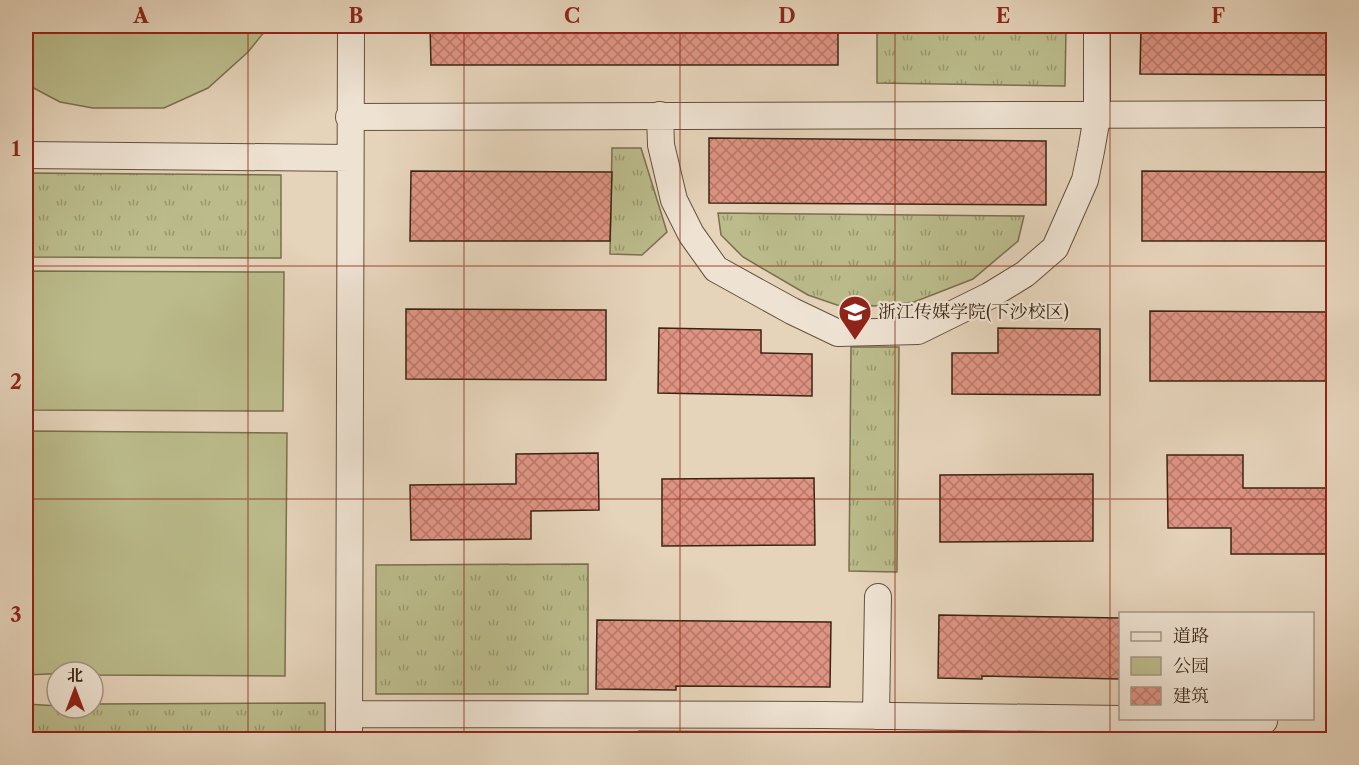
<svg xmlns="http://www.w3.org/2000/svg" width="1359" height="765" viewBox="0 0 1359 765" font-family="'Libre Caslon Text','Noto Serif SC',serif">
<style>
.grass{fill:url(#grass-tufts);stroke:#7a704e;stroke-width:1.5}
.green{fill:#bbbb8b;stroke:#7a704e;stroke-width:1.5}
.building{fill:url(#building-cross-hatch);stroke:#3a2512;stroke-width:1.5}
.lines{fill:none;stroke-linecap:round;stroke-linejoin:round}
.minor-casing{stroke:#65503c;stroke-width:28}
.minor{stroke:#eee2d2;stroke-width:26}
.grid{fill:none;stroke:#8f2418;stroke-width:1.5;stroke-opacity:0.55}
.labels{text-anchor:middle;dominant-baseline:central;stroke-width:4.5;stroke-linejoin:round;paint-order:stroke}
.poi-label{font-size:18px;fill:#3a2512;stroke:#eee2d2;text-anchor:start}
.neatline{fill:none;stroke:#8f2418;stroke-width:2}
.grid-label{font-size:20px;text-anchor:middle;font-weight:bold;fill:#8f2418}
</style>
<defs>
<pattern id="grass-tufts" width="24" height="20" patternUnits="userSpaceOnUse" patternTransform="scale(1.5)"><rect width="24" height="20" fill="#bbbb8b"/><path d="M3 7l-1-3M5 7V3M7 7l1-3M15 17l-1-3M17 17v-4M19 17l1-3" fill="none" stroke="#999870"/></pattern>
<pattern id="building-cross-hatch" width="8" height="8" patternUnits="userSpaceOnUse" patternTransform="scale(1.5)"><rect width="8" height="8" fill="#df9383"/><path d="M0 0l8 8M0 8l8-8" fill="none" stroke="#b6786a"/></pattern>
</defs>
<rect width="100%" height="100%" fill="#e5d3ba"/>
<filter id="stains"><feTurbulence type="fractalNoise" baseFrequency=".00333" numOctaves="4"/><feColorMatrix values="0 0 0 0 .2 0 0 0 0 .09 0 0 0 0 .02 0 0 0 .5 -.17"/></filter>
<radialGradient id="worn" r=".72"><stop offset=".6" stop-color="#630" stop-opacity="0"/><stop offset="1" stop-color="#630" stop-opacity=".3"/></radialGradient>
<path class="grass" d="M877 27 1066 30 1065 86 877 83Z
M612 148H641L667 232 642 255 610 254Z
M26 173 281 175V258L26 257Z
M718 213 1024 216 1018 241 973 279 914 302 880 306 837 305 808 295 743 257 721 235Z
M851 347H899L897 572 849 571Z
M588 564V694H376V565Z
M325 703V739H26V704L93 708V704Z
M639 731 810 732V739H639Z"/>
<path class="green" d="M26 26H269L248 52 208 88 164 108H93L60 102 26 84Z
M26 271 284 272 283 411 26 410Z
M26 431 287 433 285 676 93 675V672L26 675Z"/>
<path class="building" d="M430 26H838V65H431Z
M1141 26H1334V75L1140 74Z
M709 138 1046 141V205L709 203Z
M411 171 612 172 610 241H410Z
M1142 171 1334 172V241H1142Z
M406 309 606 310V380L406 379Z
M1150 311 1334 312V381H1150Z
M659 328 761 330V353L812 354V396L658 393Z
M998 328 1100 329V395L952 394V353H998Z
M598 453 599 510 531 511V539L411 540 410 485 516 484V454Z
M1167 455H1243V488H1334V554H1231V528H1168Z
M1093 474V541L940 542V475Z
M814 478 815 545 662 546V479Z
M939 615 1120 618V679L982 676V679L938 678Z
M597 620 831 622 830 687 676 686V690L596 689Z"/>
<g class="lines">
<g class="minor-casing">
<path id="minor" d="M660 115 661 145 674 200 691 234 716 269 792 311 838 333 918 331 989 296 1025 274 1055 248 1085 180 1091 151 1097 117V26
M349 117 1334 114
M26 155 349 158
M349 714 824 715 1264 721
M876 716 878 597
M349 740 351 26"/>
</g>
<use href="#minor" class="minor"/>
</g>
<path class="grid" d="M248 26V740M464 26V740M680 26V740M895 26V740M1110 26V740M26 266H1334M26 499H1334"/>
<defs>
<g id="university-pin" transform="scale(1.725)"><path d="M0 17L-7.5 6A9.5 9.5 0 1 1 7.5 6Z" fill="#8f2418" stroke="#eee2d2"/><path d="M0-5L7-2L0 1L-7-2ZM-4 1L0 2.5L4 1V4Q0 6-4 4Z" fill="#fff"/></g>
</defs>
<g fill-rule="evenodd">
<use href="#university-pin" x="855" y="312"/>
</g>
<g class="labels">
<g class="poi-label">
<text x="878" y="312">浙江传媒学院(下沙校区)</text>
</g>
</g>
<rect width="1359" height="765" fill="none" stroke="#e5d3ba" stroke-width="66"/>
<rect x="1119" y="612" width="195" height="108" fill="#eee2d2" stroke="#a69685" stroke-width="1.5"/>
<rect x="1131" y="632" width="30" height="9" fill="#eee2d2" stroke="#a69685" stroke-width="1.5"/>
<text x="1173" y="642" font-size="18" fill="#3a2512">道路</text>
<rect x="1131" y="657" width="30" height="18" fill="#bbbb8b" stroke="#a69685" stroke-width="1.5"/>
<text x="1173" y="672" font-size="18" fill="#3a2512">公园</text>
<rect x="1131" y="687" width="30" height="18" fill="url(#building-cross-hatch)" stroke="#a69685" stroke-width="1.5"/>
<text x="1173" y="702" font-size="18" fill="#3a2512">建筑</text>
<g transform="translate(75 690)"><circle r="28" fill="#eee2d2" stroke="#a69685" stroke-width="1.5"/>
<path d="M0-4.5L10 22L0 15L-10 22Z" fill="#8f2418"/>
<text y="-9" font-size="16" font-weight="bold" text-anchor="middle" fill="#3a2512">北</text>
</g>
<rect x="33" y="33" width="1293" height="699" class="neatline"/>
<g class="grid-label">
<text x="141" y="23">A</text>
<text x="356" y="23">B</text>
<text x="572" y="23">C</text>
<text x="787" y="23">D</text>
<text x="1003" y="23">E</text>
<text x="1218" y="23">F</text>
<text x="16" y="156">1</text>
<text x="16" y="389">2</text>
<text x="16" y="622">3</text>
</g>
<rect width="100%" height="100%" filter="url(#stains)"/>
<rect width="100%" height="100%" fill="url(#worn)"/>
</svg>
